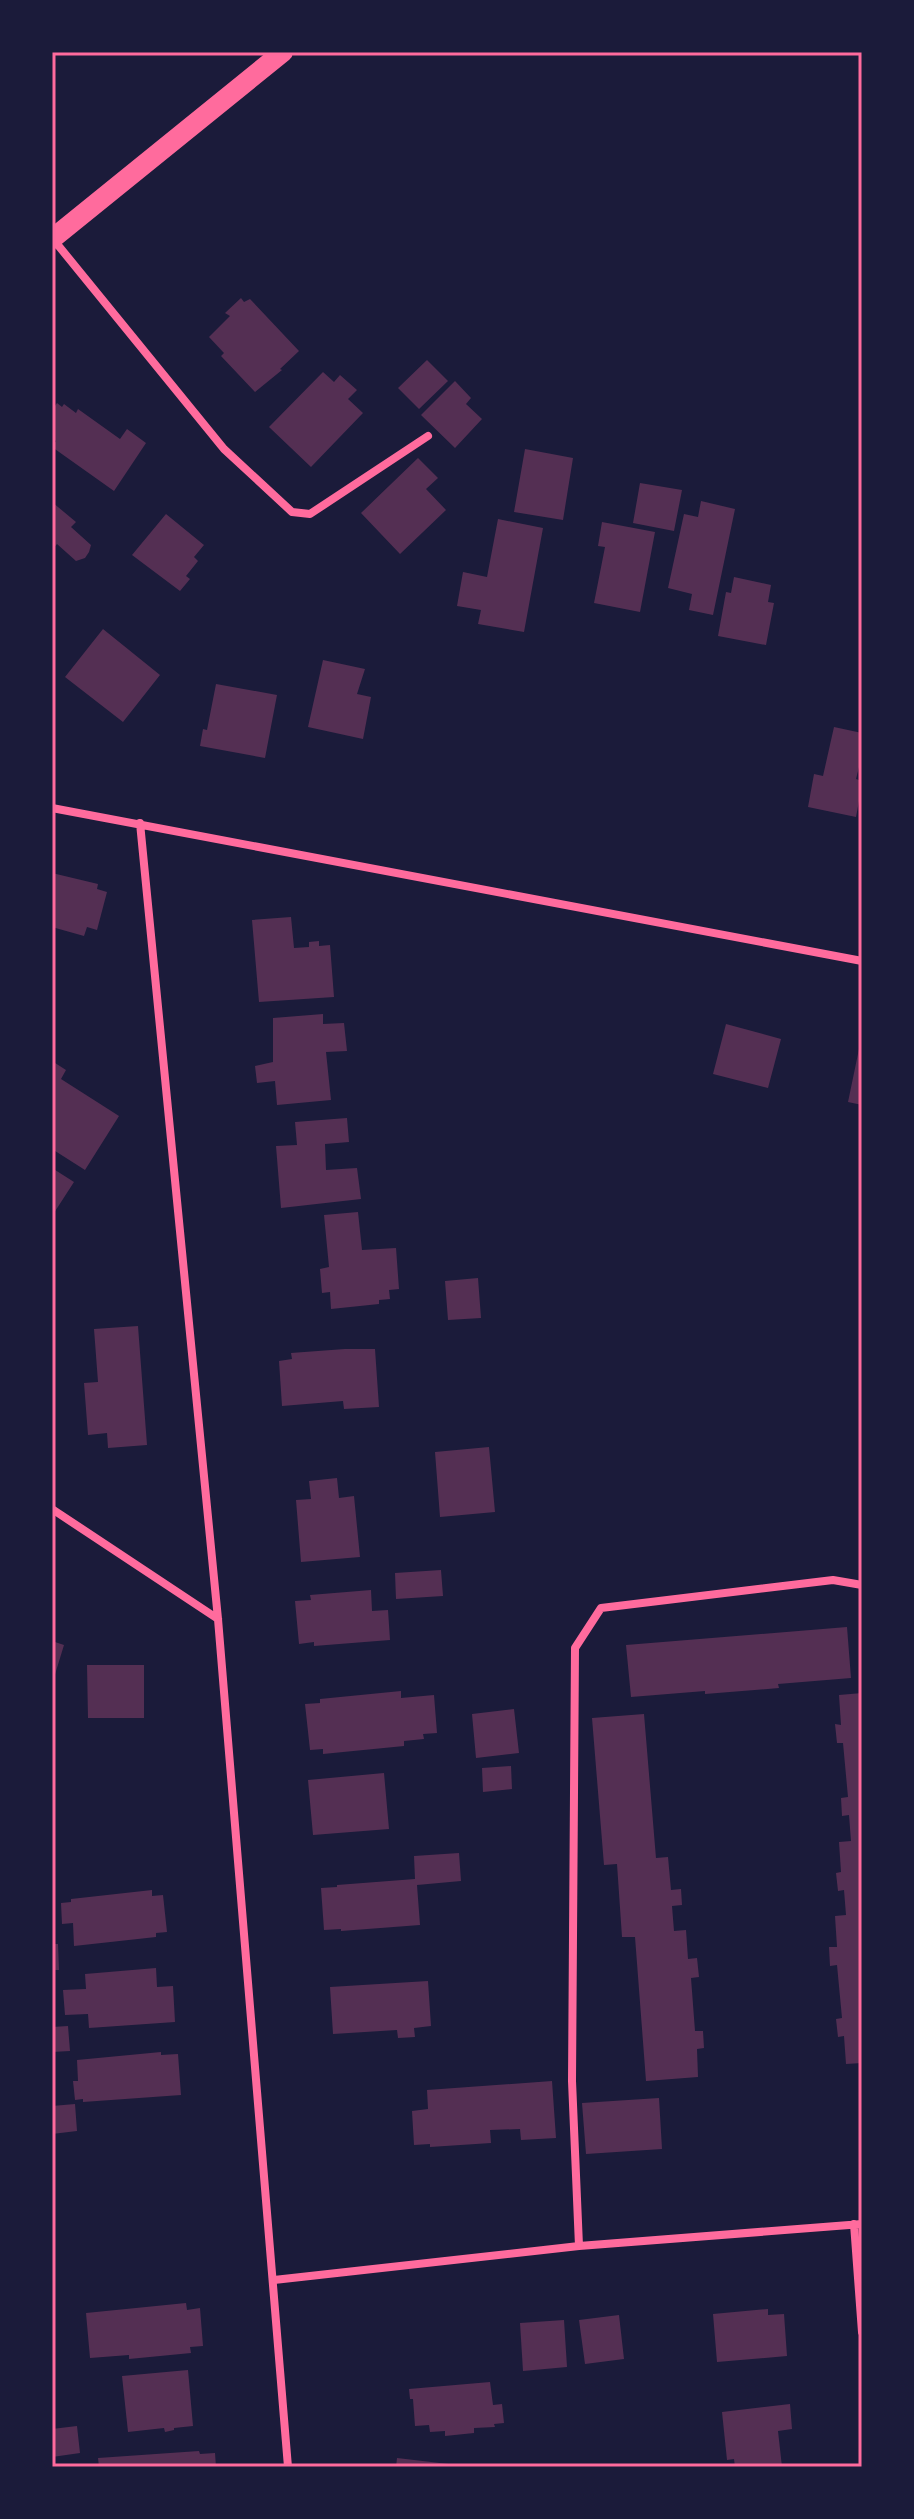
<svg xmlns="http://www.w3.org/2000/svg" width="914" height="2519" viewBox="0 0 914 2519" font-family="Karla,sans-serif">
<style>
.building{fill:#542f53}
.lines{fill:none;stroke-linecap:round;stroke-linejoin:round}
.minor{stroke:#ff6b9d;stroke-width:8}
.primary{stroke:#ff6b9d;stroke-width:20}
.neatline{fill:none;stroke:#ff6b9d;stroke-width:3}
</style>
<rect width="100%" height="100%" fill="#1b1b3a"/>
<path class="building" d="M241 298 244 302 250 299 299 351 280 369 282 370 255 392 221 356 224 353 209 337 230 316 225 313Z
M427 360 448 381 419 409 398 388Z
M323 372 334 382 340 375 357 390 348 399 363 413 311 467 269 427Z
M455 381 471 398 466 404 482 419 455 448 421 415Z
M57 403 62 407 64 404 76 413 78 409 120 439 127 429 146 443 114 491 52 447 56 441 52 438V410Z
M525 449 573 458 563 520 514 512Z
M418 458 438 478 426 489 446 510 400 554 361 513Z
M640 483 682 490 674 531 633 523Z
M701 501 735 509 713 615 689 610 692 594 668 588 684 514 698 517Z
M52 502 76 522 71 527 91 545 89 552 85 558 76 561 57 544 52 550Z
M166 514 204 545 194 557 198 561 186 576 190 579 180 591 132 555Z
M498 519 543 528 524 632 478 624 481 610 457 606 463 572 487 577Z
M602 522 655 532 640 612 594 603 605 547 598 546Z
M734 577 771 585 768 602 774 603 766 645 718 636 726 592 731 593Z
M103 629 160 675 123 722 65 677Z
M323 660 365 669 357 694 371 697 363 739 308 727Z
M216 684 277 695 265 758 200 746 203 729 207 730Z
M834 727 862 733V768L859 767 856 779 862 781V785L856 817 808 807 814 774 823 776Z
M52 873 98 884 97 889 107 892 97 930 87 927 84 936 52 927Z
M291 917 294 948 309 947V942L319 941V946L330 945 334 997 259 1002 252 920Z
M323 1014V1024L344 1023 347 1051 326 1052 331 1100 277 1105 275 1081 257 1083 255 1066 273 1062V1018Z
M726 1024 781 1039 768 1088 713 1074Z
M859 1049H862V1105L848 1102Z
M52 1061 66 1070 61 1079 119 1116 85 1170 52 1149Z
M347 1118 349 1142 325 1144 326 1170 357 1168 361 1199 281 1208 276 1146 297 1145 295 1122Z
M52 1168 74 1182 52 1216Z
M358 1212 362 1250 396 1248 399 1289 389 1290 390 1299 379 1300V1304L331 1309 330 1292 322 1293 320 1269 329 1267 324 1215Z
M478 1278 481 1318 448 1320 445 1281Z
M138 1326 147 1445 108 1448 107 1433 88 1435 84 1383 98 1382 94 1329Z
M345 1349H375L379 1407 344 1409 343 1401 282 1406 279 1361 292 1359 291 1353Z
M489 1447 495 1512 440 1517 435 1452Z
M337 1478 339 1498 354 1496 360 1557 301 1562 296 1500 311 1499 309 1481Z
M441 1570 443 1596 396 1599 395 1573Z
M371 1590 372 1611 388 1610 390 1640 314 1646V1642L299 1644 295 1601 311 1600 310 1595Z
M847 1627 851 1678 778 1684 779 1688 705 1694V1691L631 1697 626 1645Z
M52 1641 64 1645 53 1681H52Z
M87 1665H144V1718H88Z
M401 1691V1698L434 1695 437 1733 423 1734 424 1739 404 1741V1746L323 1754V1749L310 1750 305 1704 320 1703V1699Z
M862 1693V2063L846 2064 844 2036 838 2037 836 2019 842 2018 837 1965 830 1966 829 1947H837L835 1916 846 1915 844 1890 838 1891 836 1873 841 1872 839 1842 851 1841 849 1815 842 1816 841 1798 848 1797 843 1743H837L835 1724 841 1725 839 1695Z
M514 1709 519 1753 476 1758 472 1714Z
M644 1714 656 1858 668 1857 671 1890 681 1889 682 1905 672 1906 674 1931 686 1930 688 1959 697 1958 699 1977 691 1978 695 2031H703L704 2048 697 2049 698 2077 646 2081 635 1937H622L617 1864 604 1865 592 1718Z
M511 1766 512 1789 483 1792 482 1768Z
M384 1773 389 1829 313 1835 308 1780Z
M459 1853 461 1881 417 1885 420 1925 341 1931V1929L324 1930 321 1888 337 1887V1885L415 1879 414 1856Z
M152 1890V1896L163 1895 167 1932 156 1933V1937L74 1946 73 1923 62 1924 61 1903 71 1902V1899Z
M52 1944H58L59 1970H52Z
M156 1968 157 1987 173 1986 175 2022 89 2028 88 2014 65 2015 63 1990 86 1989 85 1974Z
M428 1981 431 2026 414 2028 415 2037 398 2038 397 2030 333 2034 330 1987Z
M68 2026 70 2051 52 2052V2027Z
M161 2052V2055L178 2054 181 2095 83 2102V2099L75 2100 73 2081H78L77 2060Z
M552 2081 556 2138 521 2140 520 2129 490 2130 491 2143 430 2147V2144L414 2145 412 2111 428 2109 427 2090Z
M659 2098 662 2149 586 2154 582 2103Z
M75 2104 77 2131 52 2134V2106Z
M186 2303 187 2310 200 2308 203 2346 190 2347 191 2353 129 2359V2355L90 2358 86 2313Z
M768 2309V2315L784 2314 787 2356 717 2362 713 2314Z
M619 2315 624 2359 585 2364 579 2320Z
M564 2320 567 2367 523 2371 520 2323Z
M188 2370 193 2426 174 2428V2430L165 2432 164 2428 128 2432 122 2376Z
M490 2382 493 2405 502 2404 504 2423 494 2424 495 2427 474 2428V2433L445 2436V2431L430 2432 429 2425 415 2426 413 2399H410L409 2389Z
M790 2404 792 2429 778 2431 782 2467H735L734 2459 727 2460 722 2412Z
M77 2426 80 2453 52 2457V2429Z
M199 2451 200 2454 215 2453 216 2467H99L98 2458Z
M397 2458 457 2465V2467H396Z"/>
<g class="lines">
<path class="minor" d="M53 239 224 449 292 512 310 514 428 436
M52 808 862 961
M140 823 218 1619 288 2467
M52 1509 218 1619
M854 2224 862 2332
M579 2246 572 2081 575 1648 601 1608 833 1580 862 1585
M274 2280 579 2246 862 2224"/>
<path class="primary" d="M52 239 283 52"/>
</g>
<rect width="914" height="2519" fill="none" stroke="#1b1b3a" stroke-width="108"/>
<rect x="54" y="54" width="806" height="2411" class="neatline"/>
</svg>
